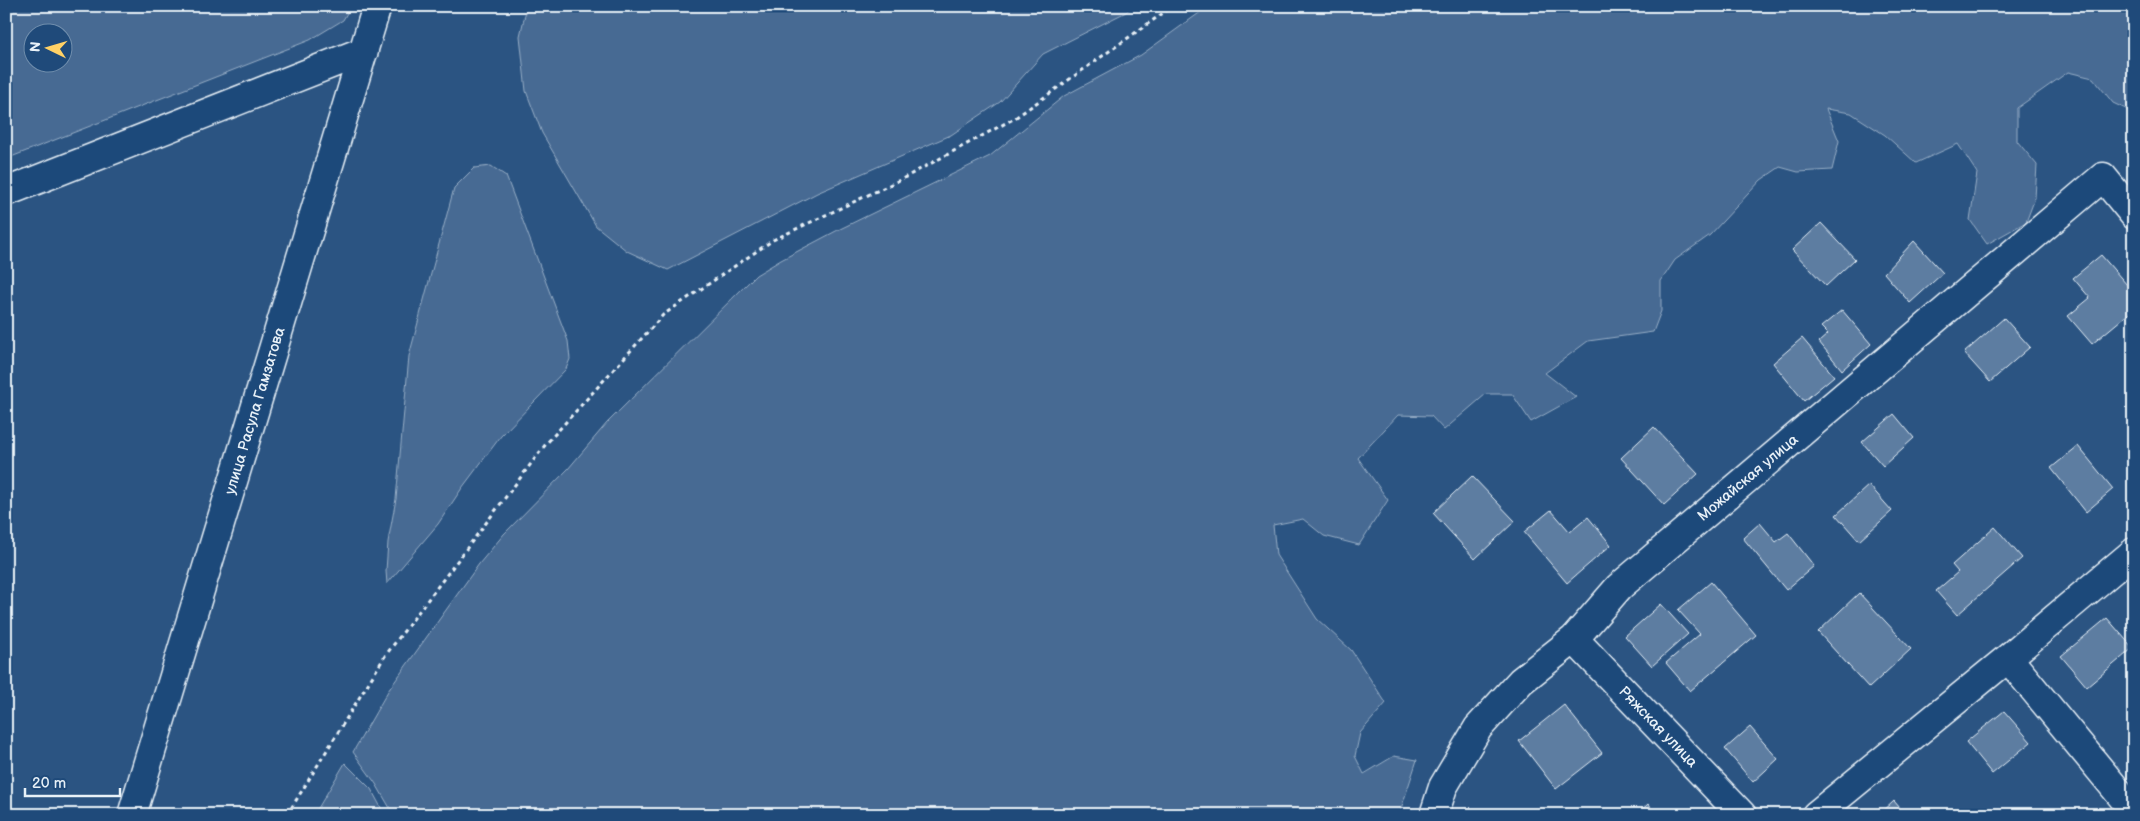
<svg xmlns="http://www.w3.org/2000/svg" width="2140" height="821" viewBox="0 0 2140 821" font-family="'Balsamiq Sans',sans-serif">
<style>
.green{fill:#476b93;stroke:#98aec6;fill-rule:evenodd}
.building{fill:#5d7da1;stroke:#e8f1f8}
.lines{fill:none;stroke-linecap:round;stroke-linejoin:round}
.minor-casing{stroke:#e8f1f8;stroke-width:31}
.path{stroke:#e8f1f8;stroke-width:3;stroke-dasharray:4 4;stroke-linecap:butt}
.minor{stroke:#1f4a7a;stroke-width:28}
.labels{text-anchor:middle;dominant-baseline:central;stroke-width:4;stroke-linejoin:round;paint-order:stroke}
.street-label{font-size:15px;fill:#e8f1f8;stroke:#1f4a7a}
</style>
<rect width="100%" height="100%" fill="#2b5482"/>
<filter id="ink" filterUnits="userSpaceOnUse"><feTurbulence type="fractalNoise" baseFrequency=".02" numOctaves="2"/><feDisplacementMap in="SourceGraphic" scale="10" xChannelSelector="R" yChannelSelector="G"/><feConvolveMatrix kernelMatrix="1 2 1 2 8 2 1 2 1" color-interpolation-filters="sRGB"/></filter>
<g filter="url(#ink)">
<path class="green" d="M6 6H351L343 20 310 40 6 159ZM32 32H62V62H32Z
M527 6H1133L1126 12 1043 54 1000 102 951 135 817 193 668 270 627 251 596 226 542 133 526 91 520 36Z
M1209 6H2134V100L2128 110 2113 103 2093 78 2068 72 2017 108V141L2037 165 2035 198 2026 222 1987 244 1970 220 1977 173 1958 144 1916 163 1885 135 1851 113 1826 109 1839 141 1832 170 1798 172 1780 167 1761 180 1710 235 1675 260 1661 281V311L1653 332 1588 341 1545 373 1576 397 1531 422 1512 394H1486L1444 430 1431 416 1398 415 1358 458 1388 500 1359 545 1324 536 1303 519 1273 525 1276 555 1317 619 1351 650 1386 703 1360 733 1355 756 1364 774 1394 756 1417 760 1399 815H394L376 784 353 752 388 691 479 564 504 534 568 469 607 423 756 275 781 260 838 230 990 156 1064 96 1141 55Z
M491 166 506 176 568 341 570 359 566 369 501 436 462 488 438 524 387 584 386 571 388 542 396 499 409 356 454 188 474 168Z
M345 763 371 789 385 815H314Z"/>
<path class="building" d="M1821 223 1855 259 1826 286 1792 250Z
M1914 241 1943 273 1910 303 1884 273Z
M2101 255 2134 293V309L2092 344 2068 316 2090 298 2073 278Z
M1842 310 1871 344 1842 370 1819 342 1828 334 1821 327Z
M2004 318 2030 347 1990 382 1964 353Z
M1802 338 1834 376 1804 401 1773 363Z
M1894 414 1914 438 1883 466 1862 442Z
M1654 427 1698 474 1664 505 1621 458Z
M2078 446 2113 489 2086 512 2051 468Z
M1472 476 1515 521 1475 559 1433 513Z
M1869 485 1892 511 1859 541 1836 515Z
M1551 510 1570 532 1588 517 1611 545 1567 583 1524 532Z
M1760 523 1776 542 1788 533 1814 566 1786 590 1743 538Z
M1995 527 2022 558 1957 615 1936 591 1958 572 1952 565Z
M1711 582 1756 635 1690 691 1666 663 1700 634 1678 610Z
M1859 593 1911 649 1869 688 1818 632Z
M1661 604 1688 634 1652 666 1625 636Z
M2107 618 2133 648 2087 687 2061 656Z
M1564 705 1602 753 1556 789 1519 741Z
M2004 711 2031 742 1992 774 1966 742Z
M1750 727 1778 759 1753 782 1725 749Z
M1894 801 1906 815H1879Z
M1648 804 1657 815H1636Z"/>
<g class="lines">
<g class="minor-casing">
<path id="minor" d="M6 192 364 51
M1574 639 1742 815
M2008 658 2134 811
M132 815 377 6
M1434 815 1443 787 1478 728 1521 681 1574 639 1619 587 2103 177 2134 215
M1816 815 2008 658 2134 552"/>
</g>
<path class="path" d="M287 815 385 656 546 444 663 315 773 240 902 179 1015 118 1173 6"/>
<use href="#minor" class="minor"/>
</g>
</g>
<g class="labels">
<g class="street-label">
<text transform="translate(255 411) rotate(-73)">улица Расула Гамзатова</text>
<text transform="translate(1748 478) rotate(-40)">Можайская улица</text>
<text transform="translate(1658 727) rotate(46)">Ряжская улица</text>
</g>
</g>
<rect width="2140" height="821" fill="none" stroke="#1f4a7a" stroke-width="25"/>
<rect x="12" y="12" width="2115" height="796" fill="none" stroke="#e8f1f8" stroke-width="2" filter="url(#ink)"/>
<g transform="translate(48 48) rotate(275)"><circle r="24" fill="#1f4a7a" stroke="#6f8dac"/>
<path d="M0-4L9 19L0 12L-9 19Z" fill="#ffd166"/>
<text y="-8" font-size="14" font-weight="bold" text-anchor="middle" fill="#e8f1f8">N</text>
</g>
<path d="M25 788v8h95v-8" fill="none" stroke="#e8f1f8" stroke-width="2.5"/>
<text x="32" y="788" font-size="15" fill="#e8f1f8" stroke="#1f4a7a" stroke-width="4" paint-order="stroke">20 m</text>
</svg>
